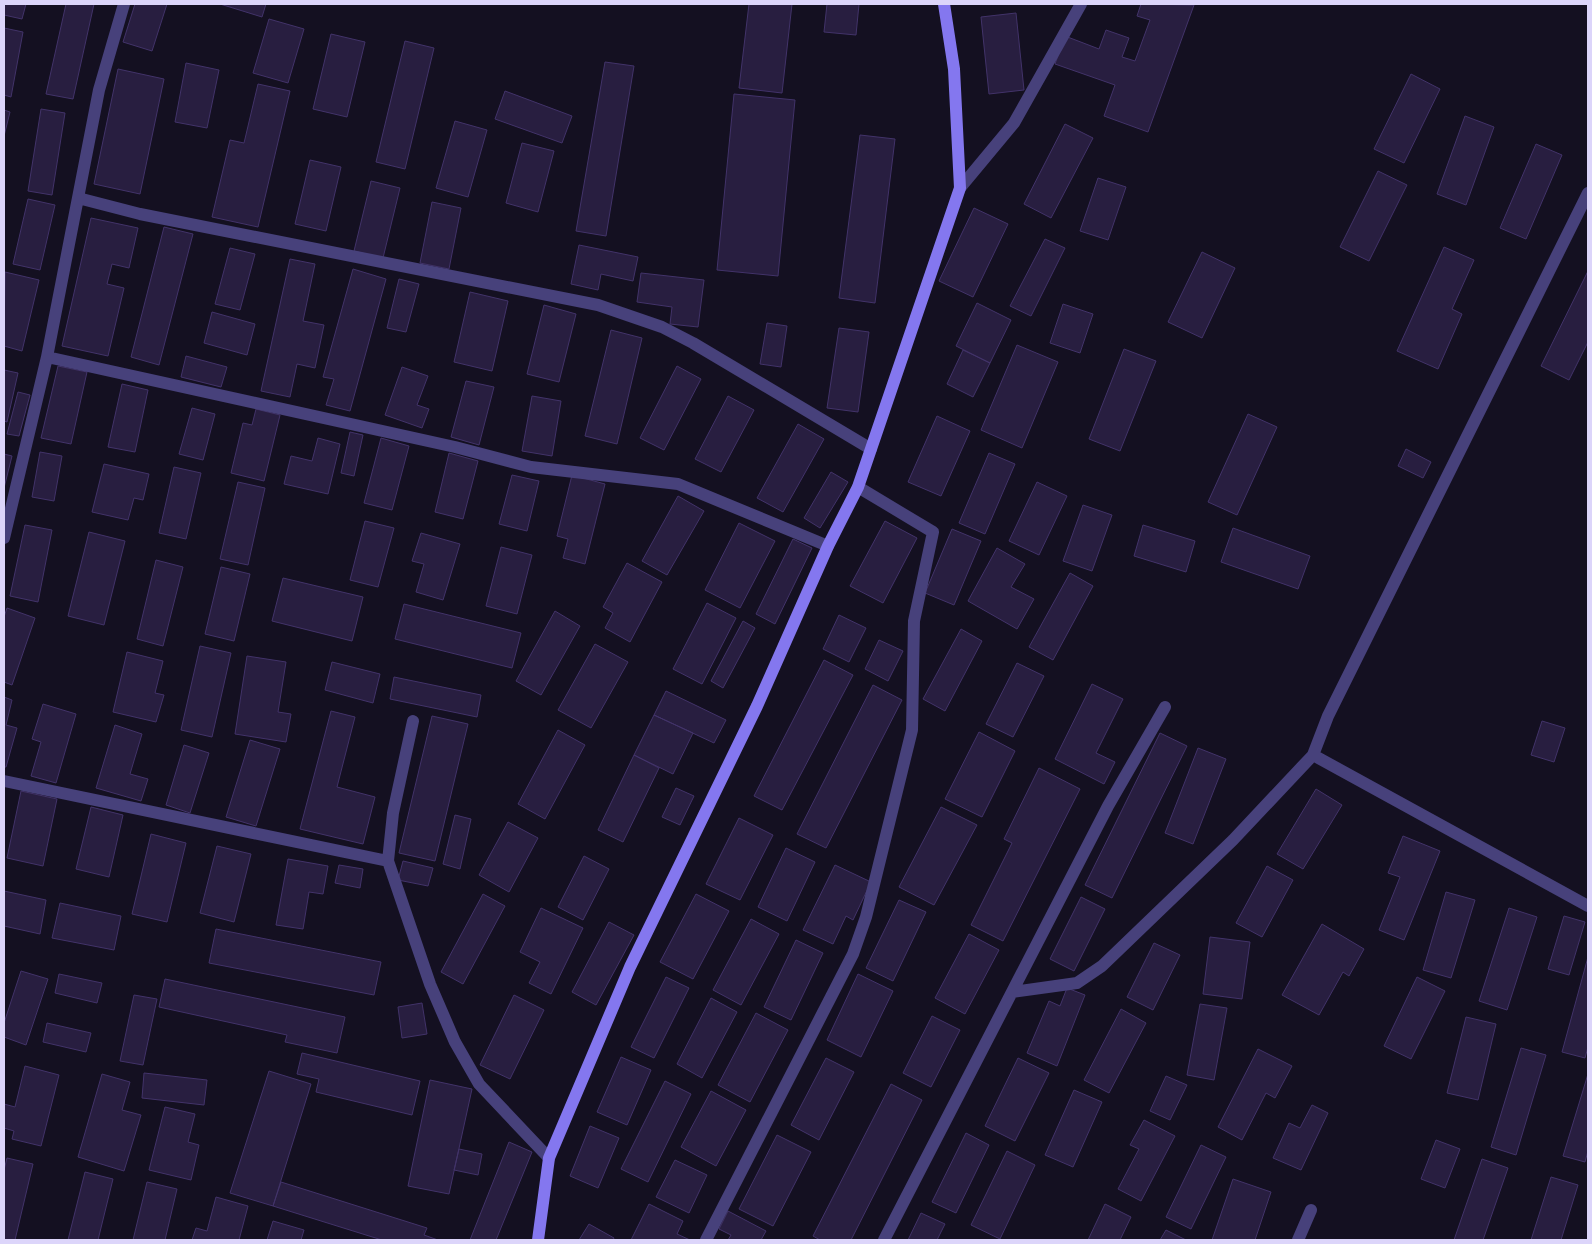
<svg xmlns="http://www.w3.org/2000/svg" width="1592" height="1244" viewBox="0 0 1592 1244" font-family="'Golos Text',sans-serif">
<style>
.building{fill:#281e40;stroke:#423369}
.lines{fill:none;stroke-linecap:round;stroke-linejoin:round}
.street{stroke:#47417b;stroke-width:12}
.secondary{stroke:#8477ef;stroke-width:12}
</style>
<rect width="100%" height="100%" fill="#141021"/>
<path class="building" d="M4 4H26L22 19 4 15Z
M66 4H94L73 99 46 94Z
M135 4H167L152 51 123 42Z
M220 4H266L262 17Z
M749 4H792L782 93 739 88Z
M827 4H859L856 35 824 32Z
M1141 4 1194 5 1148 132 1104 116 1115 85 1055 64 1065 36 1099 49 1106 30 1129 38 1122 57 1135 61 1150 20 1137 16Z
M1016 13 1024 90 989 94 981 17Z
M269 19 304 29 288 83 253 73Z
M4 28 23 32 11 97 4 95Z
M331 34 365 42 347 117 313 109Z
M405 41 434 48 405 169 376 162Z
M605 62 634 66 606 236 576 231Z
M186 63 219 70 207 128 175 122Z
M118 69 164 79 140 194 94 184Z
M1411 74 1440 89 1404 163 1374 149Z
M258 84 290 91 258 227 212 217 230 140 244 143Z
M505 91 572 116 562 143 495 119Z
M734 94 795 100 778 276 717 270Z
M41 109 65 113 52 195 28 191Z
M4 110 10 112 4 136Z
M1465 116 1494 127 1466 205 1437 194Z
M455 121 487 130 468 197 436 188Z
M1065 124 1093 138 1051 218 1024 204Z
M860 135 895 139 875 303 839 298Z
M522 143 554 151 538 212 506 203Z
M1536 144 1562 155 1526 239 1500 228Z
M310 160 341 167 326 231 295 224Z
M1378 171 1407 185 1369 261 1340 247Z
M1098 178 1126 187 1108 240 1080 231Z
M371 181 400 188 383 258 354 251Z
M28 199 55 205 40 270 13 264Z
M432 202 461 208 449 269 420 263Z
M974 208 1008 224 973 297 939 281Z
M91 218 138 228 129 268 112 264 107 284 124 288 108 356 62 346Z
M164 227 193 234 159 365 131 357Z
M1045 239 1065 248 1031 316 1010 306Z
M579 245 638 257 633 281 601 274 598 290 571 284Z
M1444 247 1474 260 1452 309 1462 314 1438 369 1397 351Z
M230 248 255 254 240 310 215 304Z
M1202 252 1235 268 1202 338 1168 322Z
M290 259 315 264 303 321 324 325 315 368 297 364 290 397 261 391Z
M353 269 386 279 350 411 326 405 334 379 323 377Z
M1588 271V342L1569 380 1541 366Z
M5 272 39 280 22 351 4 346Z
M641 273 704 280 698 327 670 324 672 307 637 302Z
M399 279 419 284 406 332 387 328Z
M470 292 508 301 492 371 454 362Z
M977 303 1011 320 990 363 956 346Z
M1063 304 1093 314 1080 353 1050 343Z
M544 305 576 314 559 382 527 374Z
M212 312 255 324 247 355 204 343Z
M767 323 787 326 781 367 760 364Z
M839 328 869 332 858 412 827 408Z
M611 330 642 338 617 444 585 436Z
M1017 345 1058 362 1022 448 981 430Z
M1124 349 1156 361 1120 451 1089 439Z
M963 350 990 363 973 397 947 384Z
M186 356 227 367 221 387 181 377Z
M58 366 87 372 71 444 41 438Z
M677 366 701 379 664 450 640 438Z
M402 367 428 376 417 405 429 409 422 428 385 415Z
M4 370 18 373 7 422 4 421Z
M466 381 494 387 479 445 451 437Z
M122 384 148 390 135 452 108 447Z
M18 392 30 395 19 436 7 434Z
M532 396 561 401 552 456 522 451Z
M728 396 754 410 721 472 695 459Z
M192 408 215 414 203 460 179 454Z
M256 409 280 415 264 481 231 473 243 423 252 425Z
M1248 414 1277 427 1237 515 1208 502Z
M937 416 970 431 941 496 908 482Z
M798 424 824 439 783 512 757 498Z
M350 432 363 435 354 476 341 473Z
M318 438 340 444 328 494 284 484 291 456 312 461Z
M381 438 409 446 392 510 364 503Z
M1406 449 1431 462 1423 478 1398 466Z
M40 452 62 456 54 501 32 497Z
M449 453 478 461 463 519 435 512Z
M989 453 1015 464 985 534 959 523Z
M4 454 12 456 4 488Z
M104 464 149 474 143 500 134 498 128 520 92 512Z
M174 467 201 473 186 539 159 533Z
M831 472 848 482 820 528 804 518Z
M512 475 539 481 527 531 499 524Z
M572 475 605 484 585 564 563 558 568 539 557 536Z
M238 482 265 488 248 565 220 559Z
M1037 482 1067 496 1039 555 1009 541Z
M678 496 704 511 667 575 642 561Z
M1083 505 1112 515 1092 571 1063 561Z
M365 521 394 528 378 587 350 580Z
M885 521 917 538 883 603 850 586Z
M739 523 775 541 740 608 705 590Z
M25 525 52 530 38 602 10 596Z
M1143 525 1195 541 1186 572 1134 556Z
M1233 528 1310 556 1298 589 1221 562Z
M952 529 981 541 954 605 925 593Z
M89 532 125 541 104 625 68 616Z
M421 533 460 544 443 600 416 592 424 564 412 561Z
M793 539 812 548 775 624 756 614Z
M501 547 532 555 517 614 486 606Z
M997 548 1025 564 1011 587 1034 599 1017 629 968 601Z
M156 560 183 567 163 646 137 639Z
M627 563 662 582 630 642 605 628 613 613 603 607Z
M221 567 250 574 234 641 205 634Z
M1070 573 1093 586 1053 660 1029 647Z
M283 578 363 597 352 641 272 621Z
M707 603 736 618 702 684 673 669Z
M404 604 521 633 512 668 395 639Z
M7 608 35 618 12 685 4 682V617Z
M555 611 580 626 541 695 516 681Z
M839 615 866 628 849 662 823 649Z
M743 621 755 628 723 688 711 681Z
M961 629 982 641 945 711 923 699Z
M879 640 903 651 888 681 865 669Z
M595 644 628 662 591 728 558 710Z
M200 646 231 653 212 737 181 730Z
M127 652 163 661 155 693 164 695 156 722 113 712Z
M247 656 286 662 278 712 291 714 286 742 235 734Z
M824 660 853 675 782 810 754 796Z
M332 662 380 674 373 703 325 690Z
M1017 663 1044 676 1013 737 986 724Z
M394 677 481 695 477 717 390 699Z
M1092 684 1123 699 1096 753 1115 762 1104 784 1055 759Z
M873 685 902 700 826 848 797 834Z
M666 691 726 720 714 743 654 715Z
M4 697 12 700 6 725 17 728 6 767H4Z
M43 704 76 714 56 783 31 776 41 742 32 739Z
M331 711 355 717 337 787 375 797 363 844 300 829Z
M654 715 693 733 673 774 634 755Z
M432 716 468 724 435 861 399 853Z
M1542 721 1565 728 1554 762 1531 755Z
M115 725 142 734 130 774 148 779 141 801 96 788Z
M558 730 585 745 545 819 518 804Z
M979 732 1015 751 982 817 945 799Z
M1160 733 1187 746 1112 898 1085 885Z
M250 740 280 749 256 826 226 817Z
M184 745 209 753 190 813 166 805Z
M1198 748 1226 759 1193 844 1165 833Z
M634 755 659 768 623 842 598 830Z
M1039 768 1080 789 1003 941 971 925 1012 843 1004 839Z
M676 788 694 796 680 825 662 817Z
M1316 789 1342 805 1303 869 1277 854Z
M21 791 57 799 43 866 7 858Z
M91 807 123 815 109 877 76 869Z
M941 807 977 825 934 905 899 887Z
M455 815 471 819 460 869 443 864Z
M739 818 773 835 740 900 706 884Z
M508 822 538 838 509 892 479 875Z
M151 834 186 843 167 922 132 914Z
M1403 836 1440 851 1404 940 1379 930 1400 877 1388 873Z
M217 846 251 854 234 922 200 913Z
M786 848 815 862 787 921 758 907Z
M584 856 609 869 583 920 558 907Z
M288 859 328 866 323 894 309 892 303 929 276 925Z
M403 861 433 868 428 886 398 880Z
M339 865 363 869 360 888 335 883Z
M835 865 871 882 853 920 846 916 833 944 803 930Z
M1267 866 1293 880 1262 937 1236 923Z
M4 891 46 900 40 934 4 926Z
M1446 892 1475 900 1451 978 1423 970Z
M483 894 505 906 463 984 441 972Z
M696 894 729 911 693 979 660 962Z
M1081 897 1105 909 1074 971 1050 959Z
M899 900 926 912 893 981 866 968Z
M60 903 121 916 114 950 52 938Z
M541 908 583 928 551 994 529 983 540 962 520 952Z
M1509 908 1537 917 1507 1010 1479 1001Z
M1564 916 1585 922 1569 975 1548 969Z
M751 919 779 934 741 1005 713 990Z
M609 922 634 935 596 1005 572 992Z
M1322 924 1364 949 1349 976 1343 972 1319 1015 1282 995Z
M216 929 381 962 374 995 209 963Z
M969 934 999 950 965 1014 935 998Z
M1210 937 1250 942 1242 999 1203 994Z
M796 940 823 953 791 1020 764 1007Z
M1154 943 1180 955 1153 1010 1127 997Z
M1588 957V1047L1585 1058 1562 1052Z
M21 971 48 979 26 1045 4 1037V1023Z
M59 974 102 983 97 1003 55 993Z
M858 974 893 991 861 1057 827 1040Z
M666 977 689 988 654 1058 631 1047Z
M1417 977 1445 991 1411 1059 1384 1046Z
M165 979 345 1017 337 1053 285 1042 287 1035 159 1007Z
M1067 988 1085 995 1057 1066 1027 1053 1049 1001 1060 1006Z
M134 995 157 999 143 1065 120 1061Z
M514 995 544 1010 510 1079 480 1065Z
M711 998 737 1012 702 1078 677 1064Z
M422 1003 427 1034 402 1038 398 1007Z
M1200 1004 1227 1008 1214 1080 1187 1075Z
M1121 1009 1146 1023 1109 1093 1084 1080Z
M756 1013 788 1030 750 1102 718 1085Z
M932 1016 960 1030 931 1087 903 1073Z
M1466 1017 1496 1024 1478 1100 1447 1093Z
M47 1023 91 1033 86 1052 43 1042Z
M1521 1048 1546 1055 1516 1155 1491 1147Z
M1258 1049 1292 1066 1275 1098 1266 1093 1242 1140 1218 1127Z
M302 1053 420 1081 412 1115 316 1092 319 1079 297 1074Z
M621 1057 651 1070 627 1125 597 1112Z
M826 1058 854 1072 819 1140 791 1125Z
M1018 1058 1049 1073 1015 1141 985 1126Z
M25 1066 59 1075 41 1146 12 1139 14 1131 4 1128V1104L15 1107Z
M269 1071 311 1084 273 1206 230 1193Z
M144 1073 207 1080 204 1105 142 1098Z
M102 1074 130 1082 122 1110 141 1115 124 1171 78 1157Z
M1588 1074V1151L1585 1162 1563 1156Z
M1166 1076 1187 1085 1170 1120 1150 1111Z
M430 1080 472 1089 449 1194 408 1186Z
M665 1081 691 1094 648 1182 621 1169Z
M891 1084 922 1100 851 1240H820L813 1236Z
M1074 1090 1102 1102 1073 1167 1045 1155Z
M711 1091 746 1110 716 1166 681 1147Z
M1312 1105 1328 1113 1301 1170 1273 1158 1289 1123 1300 1128Z
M165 1107 195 1114 188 1142 199 1145 191 1180 149 1170Z
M1144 1120 1175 1136 1141 1201 1118 1189 1139 1149 1130 1145Z
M590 1126 619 1138 598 1188 570 1176Z
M966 1133 989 1145 956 1213 932 1202Z
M777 1135 811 1152 773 1226 739 1209Z
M1436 1140 1460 1149 1445 1188 1421 1179Z
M509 1142 532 1152 496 1240H470Z
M1201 1145 1226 1157 1191 1229 1166 1217Z
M459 1149 482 1154 478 1175 454 1170Z
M1007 1151 1035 1165 1000 1239 971 1225Z
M7 1158 33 1164 15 1240H4V1170Z
M1482 1159 1508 1168 1483 1240H1454Z
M675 1160 707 1175 689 1213 656 1197Z
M85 1172 113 1179 98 1240H68Z
M1551 1177 1578 1185 1561 1240H1531Z
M1233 1179 1271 1192 1255 1240H1212Z
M147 1182 177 1189 165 1240H133Z
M281 1182 427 1228 424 1235 438 1240H382L273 1206Z
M216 1197 248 1206 239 1240H192L196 1228 207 1231Z
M649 1204 683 1221 677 1234 690 1240H631Z
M1105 1204 1131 1217 1120 1240H1088Z
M728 1211 766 1231 761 1240H728L731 1235 719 1229Z
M921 1213 945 1224 937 1240H908Z
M273 1221 304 1230 301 1240H267Z
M589 1224 614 1238 613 1240H579Z
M1166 1230 1186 1240H1160Z"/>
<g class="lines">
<path class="street" d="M960 188 1014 123 1081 4
M78 198 140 214 598 305 662 327 693 343 871 449
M47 357 455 447 531 467 678 484 828 546
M4 538 47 357 99 90 124 4
M413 721 393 813 388 861 430 984 455 1042 479 1084 549 1158
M1313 755 1588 906
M4 781 388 861
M1012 992 1077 983 1102 966 1233 840 1313 755 1328 716 1588 193
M706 1240 853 954 866 917 912 730 914 621 933 532 858 487
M884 1240 1108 806 1165 707
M1298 1240 1311 1210"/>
<path class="secondary" d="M538 1240 549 1158 630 967 757 706 828 546 858 487 960 188 954 69 944 4"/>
</g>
<rect width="1592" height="1244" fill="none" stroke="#dcd5fa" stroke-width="10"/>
</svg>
